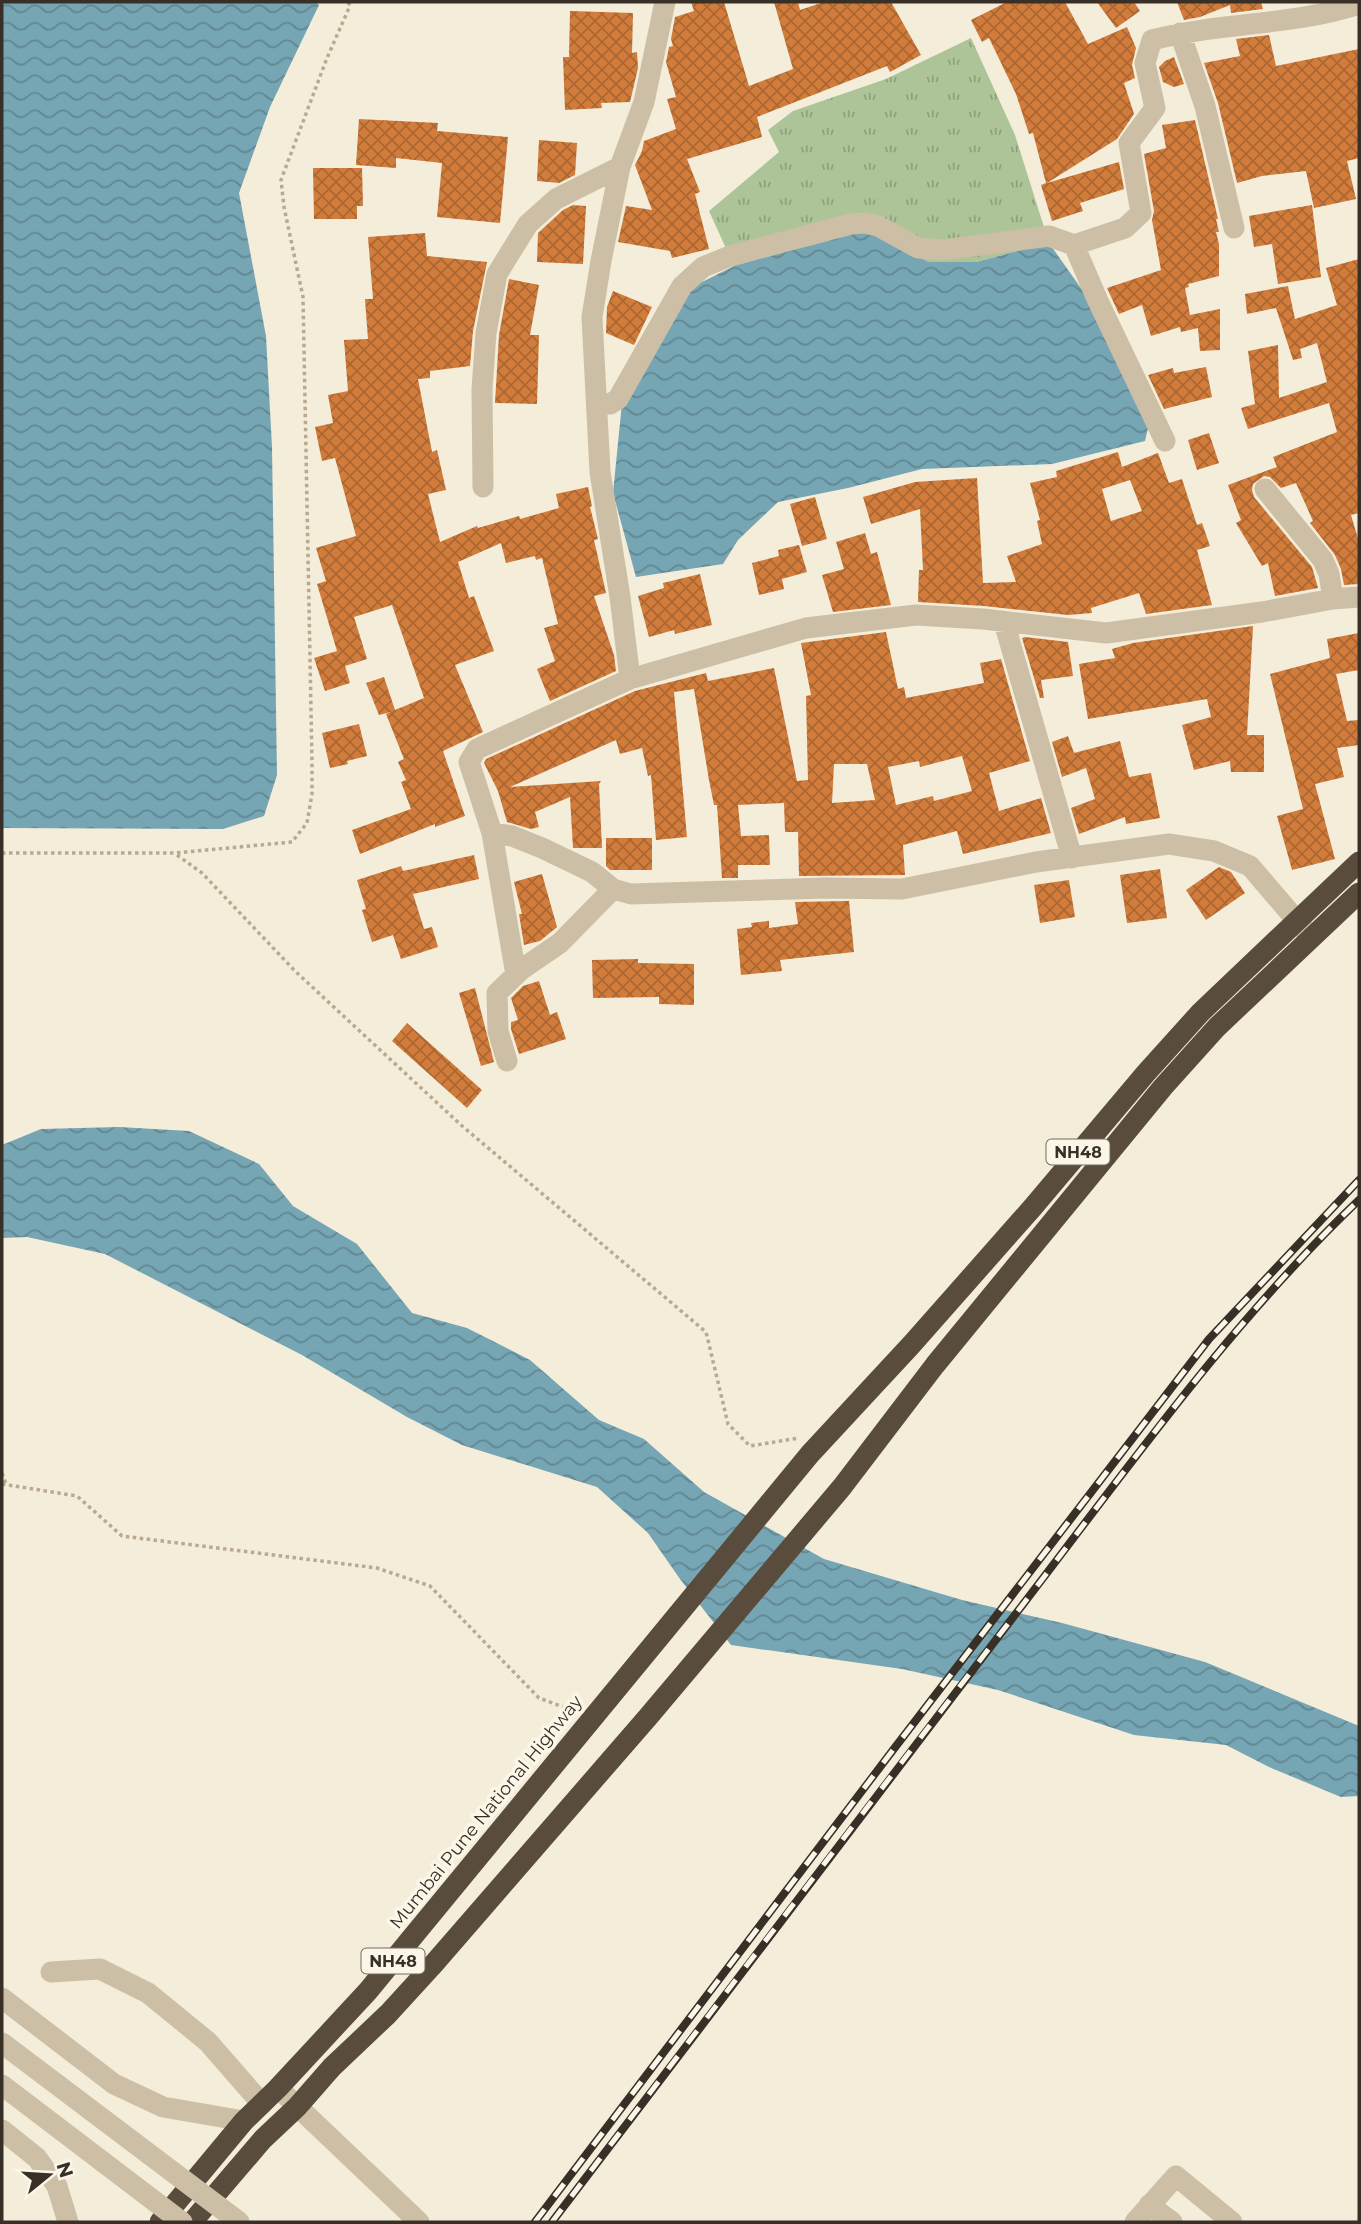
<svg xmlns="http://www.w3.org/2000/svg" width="1361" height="2224" viewBox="0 0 1361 2224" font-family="Montserrat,sans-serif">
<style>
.grass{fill:url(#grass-tufts)}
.water{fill:url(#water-waves)}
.building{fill:url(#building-cross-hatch);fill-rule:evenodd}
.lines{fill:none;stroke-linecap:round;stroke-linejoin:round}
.path{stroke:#b9a98f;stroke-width:3.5;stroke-dasharray:3.5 3.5;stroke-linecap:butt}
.minor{stroke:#cdbfa5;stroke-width:21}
.highway{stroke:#5a4c3d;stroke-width:21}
.rail-casing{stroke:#383027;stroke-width:8}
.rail{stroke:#fbf6e7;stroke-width:5;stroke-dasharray:16;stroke-linecap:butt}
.minor-bridge{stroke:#cdbfa5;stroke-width:21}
.labels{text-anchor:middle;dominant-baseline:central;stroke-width:7;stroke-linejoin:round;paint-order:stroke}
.shield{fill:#fbf6e7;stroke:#726b61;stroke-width:2}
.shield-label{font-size:16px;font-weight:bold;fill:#383027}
.street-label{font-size:18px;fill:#383027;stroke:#fbf6e7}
</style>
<defs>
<pattern id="grass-tufts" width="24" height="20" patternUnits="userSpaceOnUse" patternTransform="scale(1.75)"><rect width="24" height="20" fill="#adc499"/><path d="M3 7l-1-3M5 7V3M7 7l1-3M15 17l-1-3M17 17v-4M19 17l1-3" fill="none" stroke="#8ea07d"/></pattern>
<pattern id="water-waves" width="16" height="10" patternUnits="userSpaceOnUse" patternTransform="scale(1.75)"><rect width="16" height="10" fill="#76a5b4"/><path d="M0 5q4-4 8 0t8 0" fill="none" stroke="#628792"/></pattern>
<pattern id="building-cross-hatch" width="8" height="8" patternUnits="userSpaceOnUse" patternTransform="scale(1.75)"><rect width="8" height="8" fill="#d17c3b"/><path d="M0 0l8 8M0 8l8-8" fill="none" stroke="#ab6632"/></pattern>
</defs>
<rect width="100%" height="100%" fill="#f4edda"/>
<path class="grass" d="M971 38 1015 135 1049 243 976 262H929L862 229 734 266 709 211 779 152 768 130 793 111 886 79Z"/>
<path class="water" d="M2 2H316L319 5 270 107 239 193 266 336 272 447 277 775 264 816 223 829 2 828Z
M862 229 929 262H976L1049 243 1088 298 1150 420 1145 441 1052 464 922 469 848 488 778 502 738 540 723 564 636 577 613 493 622 403 688 289 734 266Z
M119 1127 189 1131 259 1164 293 1206 357 1244 412 1313 467 1328 530 1360 599 1420 644 1439 704 1492 824 1559 962 1600 1062 1623 1205 1662 1359 1726V1796L1341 1797 1269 1767 1226 1745 1134 1735 998 1690 902 1669 731 1645 680 1579 648 1533 597 1487 462 1445 407 1417 302 1355 105 1254 27 1237 2 1238V1145L41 1129Z"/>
<path class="building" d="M691 2H724L749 86 793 69 774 2H798L800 10 824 2H891L921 55 890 72 887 66 757 117 762 137 687 159 700 192 695 194 709 249 672 258 670 251 618 242 626 206 652 210 635 165 642 151 644 141 676 129 667 99 676 97 666 62 669 47 673 46 671 39 675 17 694 11Z
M1007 2H1065L1088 44 1127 27 1136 48 1132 65 1135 78 1124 83 1134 114 1117 139 1047 183 1119 162 1124 189 1080 203 1083 211 1052 221 1041 185 1046 183 1033 133 1029 134 1016 94 989 38 982 42 971 20Z
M1097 2H1134L1140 11 1116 28Z
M1177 2H1261L1263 9 1231 13 1230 5 1200 17 1184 20Z
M570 11 633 13 632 53 637 52 638 68 630 102 601 103 602 108 565 110 563 57H569Z
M1269 35 1276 66 1359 49V158L1347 161 1356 199 1314 208 1306 171 1262 176 1237 183 1218 103 1204 63 1240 56 1236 39Z
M1174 57 1184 84 1174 87 1163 82 1159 67 1165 61Z
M359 119 438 123 437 131 508 137 500 223 437 217 442 163 396 158V168L356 165Z
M1195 120 1218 219H1216L1219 232H1216L1219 244V276L1188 284 1189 287 1185 288 1190 315 1220 309V350L1200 351 1198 328 1181 332 1180 327 1151 336 1142 305 1119 314 1107 288 1161 270 1152 220 1154 211 1144 154 1166 148 1162 125Z
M539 140 577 143 575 175 559 183 537 181Z
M313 168H362L363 206H357V219H314Z
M573 205 586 206 583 264 537 262 538 233 563 210Z
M1312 205 1321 277 1278 284 1272 244 1254 247 1249 216Z
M425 233 427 256 487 262 473 331 470 366 430 371V378L418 379 432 452 437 450 446 490 428 494 440 542 477 526 478 528 519 516 520 519 559 508 556 494 588 487 592 506 590 507 598 539 594 540 606 593 594 596 614 655 616 671 550 701 537 669 555 661 544 628 558 624 542 558 536 560 535 556 506 563 501 543 458 562 469 598 474 596 494 651 455 665 483 732 443 751 465 816 435 827V824L360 854 352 830 411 809 401 782 406 780 398 762 404 759 386 714 391 712 379 715 366 683 384 677 395 710 424 698 392 605 354 617 367 659 345 666 350 683 325 691 314 658 337 651 317 584 326 581 316 548 356 536 335 458 322 461 315 427 333 423 328 395 348 391 344 340 368 339 365 299H373L368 237Z
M1359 259V513L1351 515 1359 542V584L1344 585 1341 569 1335 555 1310 523 1313 521 1296 483 1281 488 1270 477 1264 476 1253 484 1252 490 1254 497 1312 567 1318 588 1275 596 1268 563 1262 566 1236 523 1241 520 1228 485 1277 467 1273 457 1337 432 1329 403 1248 429 1241 408 1255 404 1248 351 1278 345 1279 398 1327 382 1317 343 1300 349 1302 358 1293 360 1276 308 1247 314 1245 294 1288 286 1295 319 1337 305 1326 268Z
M509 279 539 285 530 335H539L537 404 495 403 499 335Z
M613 291 652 307 634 345 606 333 607 307Z
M1206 367 1212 397 1164 409 1148 375 1173 368 1174 373Z
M1209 433 1219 463 1197 470 1188 440Z
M1118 452 1122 467 1158 453 1169 483 1182 479 1197 525 1202 523 1210 546 1197 550 1212 605 1146 614 1139 593 1091 608 1092 613 1068 615 984 606 918 602 919 570H923L920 509 871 524 863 497 915 482 977 478 983 583 1016 582 1007 556 1042 544 1037 521 1040 520 1030 483 1057 477 1056 471ZM1130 480 1142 511 1111 521 1102 489Z
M815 497 827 539 802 546 790 504Z
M865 533 871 554 877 552 891 605 833 612 822 575 844 569 836 542Z
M799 545 807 572 782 579 784 589 759 595 752 563 779 556 778 550Z
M700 574 712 625 675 634 674 630 649 637 638 596 664 588 663 583Z
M1253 626 1247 735H1264V772H1231L1230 761 1194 770 1182 725 1211 717 1207 699 1088 719 1079 664 1115 658 1112 649 1133 643Z
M886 632 898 689 904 687 906 698 984 683 980 663 1001 659 1030 761 989 773 999 811 1041 798 1051 833 963 854 957 831 903 845 905 875 799 876 798 832H785L784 803 738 805 741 836 769 835 770 865H738V878H722L717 805H714L709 780 694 689 674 692 687 837 656 840 651 775 648 776 642 748 620 754 616 740 510 787 601 781 599 784 602 848H573L570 797 535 812 539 827 531 829 507 822 498 791 484 763 486 759 635 691 706 673 708 681 774 668 797 781 808 780 806 696 811 695 801 643ZM962 756 972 791 934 801 933 796 896 805 888 767 919 761 920 767ZM834 764H867L875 800 832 803Z
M1359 633V670L1336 674 1347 721 1359 720V745L1337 748 1344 777 1315 784 1335 859 1292 870 1277 816 1303 809 1270 674 1330 658 1327 639Z
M1025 637 1068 642 1073 676 1041 680 1044 698H1040L1022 638Z
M359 724 367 756 347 761 348 764 330 768 322 733Z
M1068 736 1074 753 1120 741 1129 777 1151 773 1160 818 1126 824 1125 817 1079 834 1071 808 1095 799 1086 768 1062 777 1052 742Z
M606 838H652V870H610L606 866Z
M474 855 479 879 413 894 424 929 432 927 438 947 401 959 393 935 372 942 362 910 366 909 357 880 401 866 403 871Z
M1219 867 1231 872 1245 893 1206 920 1186 890Z
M1160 869 1167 918 1127 923 1120 875Z
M542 874 557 927 540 941 524 945 519 914H522L514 882Z
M1069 880 1075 917 1040 923 1034 885Z
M849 901 854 952 780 960 782 971 741 975 737 929 752 927 751 923 769 921V928L798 924 795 902Z
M638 959V963L694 964V1005L659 1004V997L593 998 592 960Z
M539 981 550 1015 557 1012 566 1039 519 1054 511 1029V1022L518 1020 511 998 523 986Z
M475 988 494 1062 481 1066 459 993Z
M407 1023 482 1090 467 1108 392 1041Z"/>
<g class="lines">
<path class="path" d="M2 853H175L292 842 307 823 312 794V762L303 297 284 207 281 180 327 58 349 8V2
M177 855 202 873 295 971 461 1125 706 1332 728 1424 750 1446 799 1438
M2 1473 6 1484
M2 1484 77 1496 122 1536 377 1568 430 1586 539 1698 574 1711"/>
<path class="minor" d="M1180 33 1205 106 1234 228
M1074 245 1125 228 1141 213 1129 143 1155 108 1145 63 1152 40C1220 22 1292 26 1359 4
M597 404H610L618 399 682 286 703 267 730 256 851 224 864 223 878 226 918 248 943 250 1049 236 1074 245 1098 301 1165 441
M483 487 482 389 486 333 497 274 528 224 556 199 620 167
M1265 489 1323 560 1329 574 1333 599
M1004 622 1072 858
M630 679 620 597 600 472 592 317 601 261 620 167 644 102 665 2
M492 833 516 975
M1309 935 1250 866 1214 851 1169 844 1036 862 902 889 825 888 631 894 613 889 592 872 542 848 512 836 492 833 469 762 477 749 630 679 806 628 916 615 983 619 1106 633 1262 612 1333 599 1359 597
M507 1061 498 1031 497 993 522 969 560 943 613 889
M51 1972 100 1969 148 1993 208 2042 262 2104
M2 1998 114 2084 163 2107 244 2121
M278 2088 419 2222
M2 2130 37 2158 57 2186 68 2222
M1149 2205 1172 2222
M1135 2222 1176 2176 1232 2222"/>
<path class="highway" d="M160 2222 244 2121 278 2088 368 1991 810 1454 912 1344 1033 1207 1146 1073 1201 1012 1359 862
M192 2222 263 2139 297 2107 332 2067 388 2014 431 1967 648 1717 842 1487 935 1365 1163 1087 1217 1027 1359 893"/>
<g class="rail-casing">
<path id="rail" d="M535 2222 893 1750 1209 1339 1359 1180
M552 2222C709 2015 866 1808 1024 1603 1130 1465 1233 1320 1359 1200"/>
</g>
<use href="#rail" class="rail"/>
<path class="minor-bridge" d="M2 2043 239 2222
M2 2085 182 2222"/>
</g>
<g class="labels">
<g class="shield">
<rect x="1046.5" y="1139.5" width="63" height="25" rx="5"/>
<rect x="361.5" y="1948.5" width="63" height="25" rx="5"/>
</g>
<g class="shield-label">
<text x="1078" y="1152">NH48</text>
<text x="393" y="1961">NH48</text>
</g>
<g class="street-label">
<text transform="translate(486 1812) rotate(-51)">Mumbai Pune National Highway</text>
</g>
</g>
<rect width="1361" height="2224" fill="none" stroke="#383027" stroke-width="7"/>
<g transform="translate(49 2175) rotate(72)" stroke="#fbf6e7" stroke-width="5" paint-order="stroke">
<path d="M0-5L12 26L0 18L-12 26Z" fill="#383027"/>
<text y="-10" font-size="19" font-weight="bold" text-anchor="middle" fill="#383027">N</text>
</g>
</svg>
